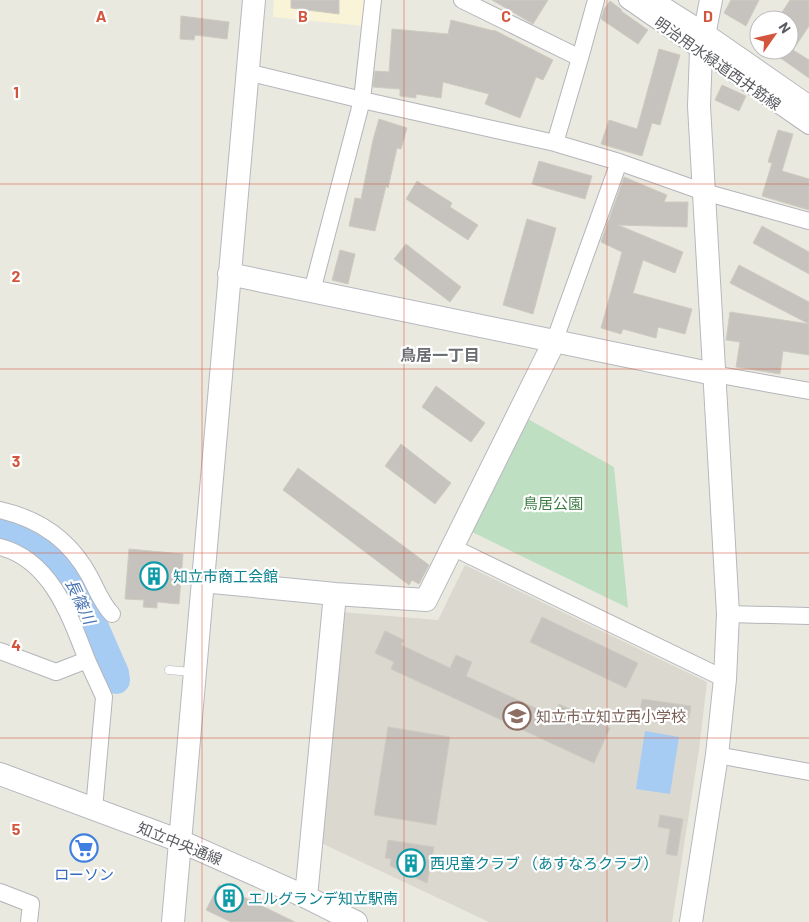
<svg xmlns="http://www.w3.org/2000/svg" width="809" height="922" viewBox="0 0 809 922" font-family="Barlow,'Noto Sans JP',sans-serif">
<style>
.commercial{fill:#f9f4d7}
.education{fill:#dad8cf}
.green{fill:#bfdfc2}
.water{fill:#a6ccf4}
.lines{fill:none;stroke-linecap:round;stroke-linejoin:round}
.river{stroke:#a6ccf4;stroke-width:28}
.building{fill:#c6c3be;stroke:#cecbc0}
.lane-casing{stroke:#b3b5ba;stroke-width:9}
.street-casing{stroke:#b3b5ba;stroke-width:18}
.secondary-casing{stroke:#b6b8be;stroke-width:24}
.lane{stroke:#fff;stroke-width:8}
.street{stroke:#fff;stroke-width:16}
.secondary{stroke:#fff;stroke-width:22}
.grid{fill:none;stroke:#d4553d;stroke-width:1;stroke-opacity:0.55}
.labels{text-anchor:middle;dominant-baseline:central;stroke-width:4.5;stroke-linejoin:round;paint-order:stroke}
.street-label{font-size:15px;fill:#595b60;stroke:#fff}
.park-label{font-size:15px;fill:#3d7b44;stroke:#fff}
.culture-label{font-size:15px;fill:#0d838f;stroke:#fff;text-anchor:start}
.education-label{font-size:15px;fill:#785e54;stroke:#fff;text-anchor:start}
.shop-label{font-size:15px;fill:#366cbe;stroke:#fff}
.neighbourhood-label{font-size:16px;font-weight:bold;fill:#6a6d71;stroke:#fff}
.water-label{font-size:16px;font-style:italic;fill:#4d77b3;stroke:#fff}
.grid-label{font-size:16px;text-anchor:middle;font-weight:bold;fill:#d4553d;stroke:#fff;stroke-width:4.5;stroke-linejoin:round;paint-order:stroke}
</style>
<rect width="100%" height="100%" fill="#eae9e0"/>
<path class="commercial" d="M274 0H366L364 26 273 17Z"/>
<path class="education" d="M465 565 707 682 699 750 672 922H489L319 842 341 612 438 620Z"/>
<path class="green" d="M526 418 614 467 628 608 468 530Z"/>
<path class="water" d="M645 731 679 737 670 794 636 789Z"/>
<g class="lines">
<path class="river" d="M0 526 19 531 49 551 65 568 76 584 115 673 116 680"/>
</g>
<path class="building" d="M291 0H339V14L291 8Z
M492 0H548L533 24Z
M731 0H759L746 26 724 13Z
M790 0H809V26L793 50 809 60V78L769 50H789V20H777Z
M610 1 622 10 621 11 648 30 638 44 601 19 604 9Z
M181 16 229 22 227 39 195 35 194 40 180 39Z
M451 20 494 31V30L553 60 543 80 536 77 520 118 485 104 489 94 443 82 441 98 416 94V98L400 96V89L373 87 375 71 389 72 392 29 448 34Z
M659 49 680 55 660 125 652 123 642 156 601 144 609 120 637 129Z
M722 85 746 96 739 111 715 100Z
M379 119 407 128 401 149 397 148 388 188 386 186 375 231 349 226 355 198 361 199 373 140Z
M778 130 793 134 782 171 809 179V210L762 196 772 163 768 162Z
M539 161 592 176 585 199 532 184Z
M624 177 667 195 664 202H688L687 227 618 225 683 252 675 273 643 260 633 293 692 309 685 334 658 327 656 338 623 329 621 334 601 328 622 252 601 242Z
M417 181 452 203 450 207 478 225 468 240 406 199Z
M527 219 556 228 533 314 503 305Z
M762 226 809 252V274L753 243Z
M406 244 461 287 450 302 394 259Z
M340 250 355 254 348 284 332 280Z
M739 265 809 302V355L783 351 780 374 736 367 740 342 726 340 730 312 809 324 730 283Z
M436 386 485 423 471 442 422 407Z
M401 444 451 483 435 504 385 466Z
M298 468 429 565 419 584 412 580 409 585 283 490Z
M129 549 183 554 179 604 157 602V608L143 607 144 600 125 599Z
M542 617 638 663 626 688 530 642Z
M385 631 404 640 401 645 450 668 456 655 472 662 466 676 553 716 559 704 610 728 594 763 391 669 394 662 375 653Z
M642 699 691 706 689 718 640 711Z
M388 727 450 737 436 825 374 815Z
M660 815 683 819 677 856 666 854 670 829 658 827Z
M388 840 434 847 427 883 390 866 391 859 385 858Z
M219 885 295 922H231L206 910Z"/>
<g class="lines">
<g class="lane-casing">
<path id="lane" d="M169 670 192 672"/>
</g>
<g class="street-casing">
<path id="street" d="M462 0 580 58 596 0
M627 0 809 126
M247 72 362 100 555 143 619 162 704 192 809 221
M555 143 580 58
M312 291 362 100 373 0
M554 342 619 162
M714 374 809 391
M0 510C40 519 71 541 90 577 97 590 102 604 112 614
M0 547C51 560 70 616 87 660L56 672 0 651
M452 547 725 679
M728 614 809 616
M87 660 104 697 94 809
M717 755 809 772
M0 892 31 904 29 922"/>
</g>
<g class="secondary-casing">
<path id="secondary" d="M650 0 704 34 809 107
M229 274 714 374
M202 581 335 594 426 600 554 342
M0 774 180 841 306 897 356 922
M306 897 335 594
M173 922 254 0
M691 922 717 755 725 679 728 614 699 106 701 51 711 0"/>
</g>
<use href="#lane" class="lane"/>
<use href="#street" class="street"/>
<use href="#secondary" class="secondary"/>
</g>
<path class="grid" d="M202 0V922M404 0V922M607 0V922M0 184H809M0 369H809M0 553H809M0 738H809"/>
<defs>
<g id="building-ring" transform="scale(1.4375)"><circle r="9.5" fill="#fff" stroke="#0f9aa8" stroke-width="1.5"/><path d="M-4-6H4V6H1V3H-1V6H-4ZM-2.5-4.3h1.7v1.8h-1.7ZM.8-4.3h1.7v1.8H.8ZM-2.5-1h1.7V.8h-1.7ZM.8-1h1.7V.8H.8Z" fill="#0f9aa8"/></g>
<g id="school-ring" transform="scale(1.4375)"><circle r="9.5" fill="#fff" stroke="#8d6e63" stroke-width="1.5"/><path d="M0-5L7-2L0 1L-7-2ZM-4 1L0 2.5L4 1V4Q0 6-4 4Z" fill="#8d6e63"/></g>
<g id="supermarket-ring" transform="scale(1.4375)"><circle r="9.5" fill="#fff" stroke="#3f7fe0" stroke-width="1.5"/><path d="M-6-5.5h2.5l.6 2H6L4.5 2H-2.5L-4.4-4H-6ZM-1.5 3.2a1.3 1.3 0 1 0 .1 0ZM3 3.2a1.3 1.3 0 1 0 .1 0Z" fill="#3f7fe0"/></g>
</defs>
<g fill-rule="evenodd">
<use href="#building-ring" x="154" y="576"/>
<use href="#school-ring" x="517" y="716"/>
<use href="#supermarket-ring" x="84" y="848"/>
<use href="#building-ring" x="411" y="863"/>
<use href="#building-ring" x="229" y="898"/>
</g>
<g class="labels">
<g class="street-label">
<text transform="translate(718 63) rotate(35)">明治用水緑道西井筋線</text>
<text transform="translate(180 843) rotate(22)">知立中央通線</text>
</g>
<g class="park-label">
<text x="553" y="503">鳥居公園</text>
</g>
<g class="culture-label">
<text x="173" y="576">知立市商工会館</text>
<text x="430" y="863">西児童クラブ （あすなろクラブ）</text>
<text x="248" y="898">エルグランデ知立駅南</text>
</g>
<g class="education-label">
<text x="536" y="716">知立市立知立西小学校</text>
</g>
<g class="shop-label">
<text x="84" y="874">ローソン</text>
</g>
<g class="neighbourhood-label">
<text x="440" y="354">鳥居一丁目</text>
</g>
<g class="water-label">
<text transform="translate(81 601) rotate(65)">長篠川</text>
</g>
</g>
<g class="grid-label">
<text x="101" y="22">A</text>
<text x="303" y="22">B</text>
<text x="506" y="22">C</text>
<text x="708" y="22">D</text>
<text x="16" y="98">1</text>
<text x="16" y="282">2</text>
<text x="16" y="467">3</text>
<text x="16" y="651">4</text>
<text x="16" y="835">5</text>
</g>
<g transform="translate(774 35) rotate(56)"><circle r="24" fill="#ffffff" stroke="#bdbdbf"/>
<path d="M0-4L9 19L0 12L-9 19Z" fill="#d4553d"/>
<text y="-8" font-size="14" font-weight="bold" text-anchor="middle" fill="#595b60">N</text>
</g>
</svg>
